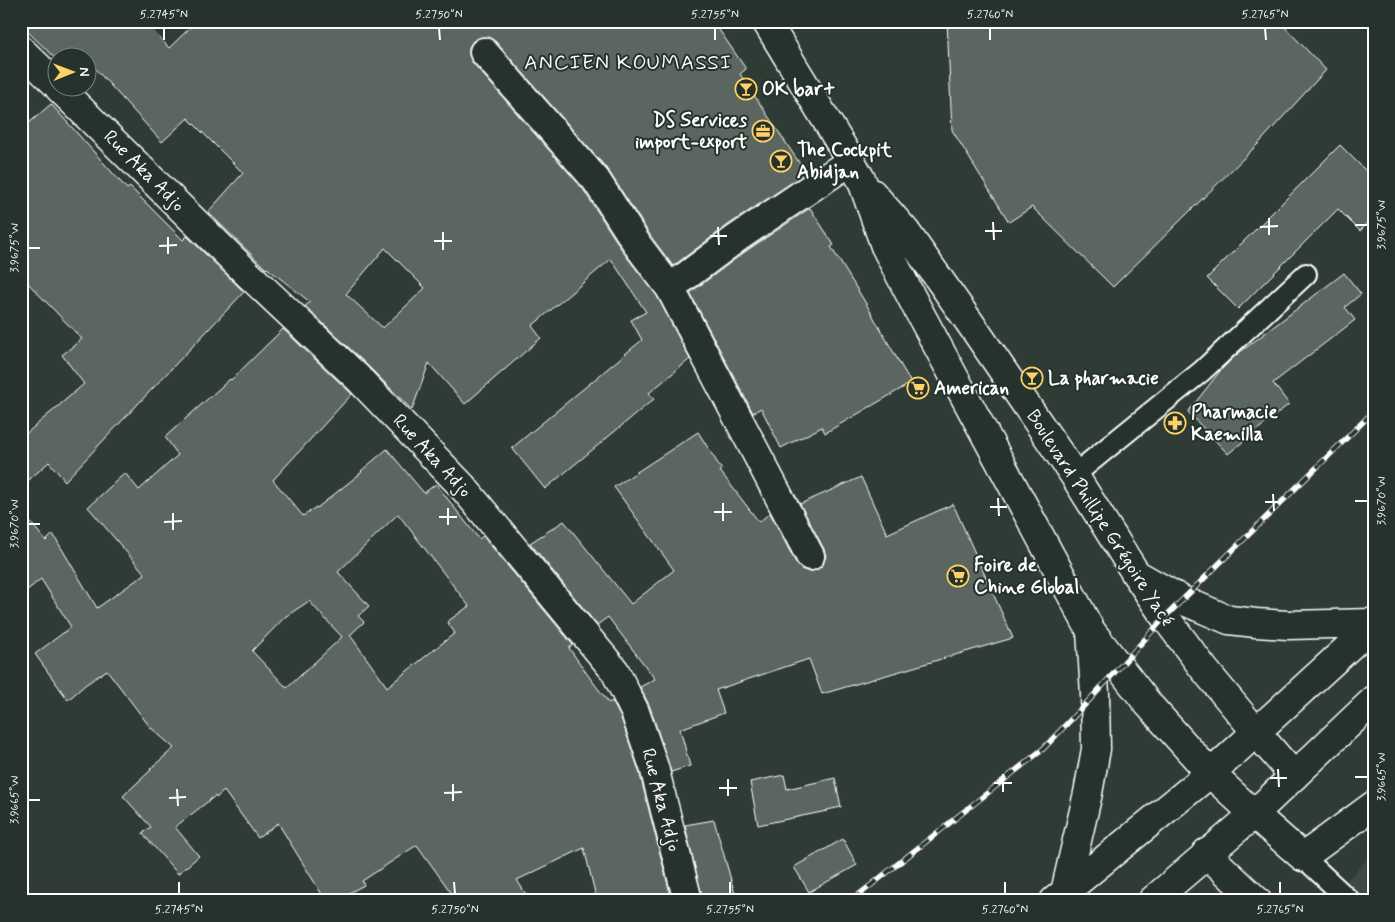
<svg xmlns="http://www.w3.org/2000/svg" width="1395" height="922" viewBox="0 0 1395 922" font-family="Mynerve,sans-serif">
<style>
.built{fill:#3c4842}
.building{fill:#5b6661;stroke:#fff;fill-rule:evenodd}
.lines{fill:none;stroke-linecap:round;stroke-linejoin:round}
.service-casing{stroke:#fff;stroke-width:24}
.minor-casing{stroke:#fff;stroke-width:31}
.secondary-casing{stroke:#fff;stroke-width:31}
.trunk-casing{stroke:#fff;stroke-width:31}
.service{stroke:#26332d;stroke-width:20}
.minor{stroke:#26332d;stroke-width:28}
.secondary{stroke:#26332d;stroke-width:28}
.trunk{stroke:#26332d;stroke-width:28}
.rail-casing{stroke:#fff;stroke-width:5.5}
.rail{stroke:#26332d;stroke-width:4;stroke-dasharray:11;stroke-linecap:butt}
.ticks{fill:none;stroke:#fff;stroke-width:2}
.labels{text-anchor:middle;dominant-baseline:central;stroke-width:4;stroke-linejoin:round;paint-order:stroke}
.poi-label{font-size:19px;font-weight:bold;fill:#fff;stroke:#26332d;text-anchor:start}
.street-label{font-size:19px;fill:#fff;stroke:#26332d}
.quarter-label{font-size:21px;letter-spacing:1px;fill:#fff;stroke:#26332d}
.neatline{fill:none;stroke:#fff;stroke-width:2}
.ticks-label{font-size:12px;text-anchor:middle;fill:#fff}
</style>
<rect width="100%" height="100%" fill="#2f3b35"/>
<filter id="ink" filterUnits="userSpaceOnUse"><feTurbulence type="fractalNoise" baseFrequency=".02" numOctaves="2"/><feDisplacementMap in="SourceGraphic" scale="10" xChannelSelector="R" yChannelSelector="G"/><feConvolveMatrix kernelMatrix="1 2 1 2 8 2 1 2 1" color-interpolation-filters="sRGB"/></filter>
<g filter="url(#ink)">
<path class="built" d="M1374 852V901H1327Z"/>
<path class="building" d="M21 21H144L169 48 197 21H713L746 69 740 74 806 173 728 225 673 266 652 238 608 170 496 42 489 37H481L473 41 469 47V55L472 62 583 189 626 256 657 296 690 359 649 393 654 399 545 489 512 448 642 340 631 320 646 312 611 259 532 326 541 338 465 404 429 363 412 410 369 367 305 306 310 302 267 268 266 269 208 212 243 173 188 118 162 142 91 64 88 68V58H58V61L21 25ZM385 248 425 288 383 328 346 294Z
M947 21H1279L1326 70 1260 142 1113 287 1032 207 1009 222 952 130Z
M51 104 127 189 130 187 183 240 187 236 244 292 65 481 49 462 21 487V438L84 384 62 355 82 339 21 276V130Z
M1340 145 1374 179V217L1360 231 1338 209 1238 309 1207 278Z
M810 208 834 245 831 247 865 302 911 383 825 433 822 427 781 448 761 408 753 413 690 293 746 251Z
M1344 273 1361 294 1345 307 1355 320 1273 383 1289 404 1228 454 1188 412 1220 371 1235 356Z
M283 329 352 394 273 480 303 516 316 507 317 508 362 472 361 471 387 449 424 493 436 484 479 539 483 536 573 645 569 648 590 678 609 703 612 701 621 718 639 771 672 901H597L584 848 517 880 530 901H457L417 845 362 881 364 885 334 901H326L278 823 258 838 224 791 216 798 215 796 175 827 199 856 178 874 142 833 151 827 123 796 151 770 150 769 174 748 150 727 107 670 85 685 68 700 35 654 71 627 41 579 21 595V511L46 541 53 534 97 608 145 574 88 507 125 473 139 490 178 455 165 437 230 379 231 380ZM398 514 469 606 447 622 455 633 387 687 350 635 364 622 358 616 369 606 338 572ZM309 601 342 637 287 688 252 651 285 617Z
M698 432 722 470 720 471 759 522 770 513 796 563 801 569 809 572 817 570 823 565 826 556 824 549 800 504 861 477 887 534 953 504 1013 638 822 694 809 659 716 690 724 713 680 729 690 766 671 772 650 707 640 687 655 679 608 617 597 625 530 543 564 521 631 604 674 570 614 487Z
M784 775 787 789 835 778 841 807 827 810V811L758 825 750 782Z
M714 820 737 901H703L685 825Z
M843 839 857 865 809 892 794 867Z"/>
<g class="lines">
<g class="service-casing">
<path id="service" d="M1074 475 1202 371 1306 274
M1303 857 1350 901"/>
</g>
<g class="minor-casing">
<path id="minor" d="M21 50 58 86
M484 52 596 180 639 247 670 288 810 556
M59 88 249 275 358 378 462 486 615 671 635 712 654 767 688 901
M670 288 737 238 851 161
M1254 814 1303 857 1374 805
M1206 853 1257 901"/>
</g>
<g class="secondary-casing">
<path id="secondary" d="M766 21 851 161 862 181 885 246 917 308 1091 631 1149 705 1210 773 1254 814
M872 193 906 232 977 333 1074 475 1136 574 1165 617 1204 669 1256 732 1294 776"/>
</g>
<g class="trunk-casing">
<path id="trunk" d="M1136 574 1182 600 1229 620 1256 623 1288 625 1374 623
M1065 892 1088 793 1096 749 1095 694 1091 631
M1054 901 1219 766 1374 624
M1152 901 1254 814 1374 700"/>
</g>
<use href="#service" class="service"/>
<use href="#minor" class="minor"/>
<use href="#secondary" class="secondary"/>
<use href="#trunk" class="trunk"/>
<g class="rail-casing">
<path id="rail" d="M851 901 1043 749 1095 694 1165 617 1374 411"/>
</g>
<use href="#rail" class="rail"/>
</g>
</g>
<path class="ticks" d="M164 28V40M439 28 440 40M715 28V40M990 28V40M1265 28 1266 40M1269 218V235M993 222 994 240M1355 225H1368M718 227 719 245M1260 227 1278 226M985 231H1002M443 232V250M710 236H727M168 237V254M434 241H452M159 246 177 245M28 248H40M1273 494 1274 511M998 498 999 516M1355 501H1368M1265 502H1282M723 503V521M990 507H1007M448 508V525M714 512H732M173 513V530M439 517H457M164 522 182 521M28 524H40M1278 769 1279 787M1003 774V792M1355 777H1368M1270 778H1287M728 779V796M994 783H1012M453 784V801M719 788H737M177 789 178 806M444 793 462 792M169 798 186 797M28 800H40M179 882V894M454 882 455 894M730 882V894M1005 882V894M1280 882V894"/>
<defs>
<g id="bar-ring" transform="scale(1.125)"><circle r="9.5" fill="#26332d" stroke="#ffd166" stroke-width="1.5"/><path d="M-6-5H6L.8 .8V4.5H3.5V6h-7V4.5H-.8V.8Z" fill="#ffd166"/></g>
<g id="office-ring" transform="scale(1.125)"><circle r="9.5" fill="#26332d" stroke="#ffd166" stroke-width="1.5"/><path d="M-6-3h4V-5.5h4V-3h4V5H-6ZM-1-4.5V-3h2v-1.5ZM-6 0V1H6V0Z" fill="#ffd166"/></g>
<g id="supermarket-ring" transform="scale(1.125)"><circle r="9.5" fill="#26332d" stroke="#ffd166" stroke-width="1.5"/><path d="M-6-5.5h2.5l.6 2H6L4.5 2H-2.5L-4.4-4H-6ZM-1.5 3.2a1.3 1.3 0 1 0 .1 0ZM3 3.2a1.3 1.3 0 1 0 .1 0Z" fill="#ffd166"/></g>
<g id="pharmacy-ring" transform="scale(1.125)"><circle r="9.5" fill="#26332d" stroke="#ffd166" stroke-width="1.5"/><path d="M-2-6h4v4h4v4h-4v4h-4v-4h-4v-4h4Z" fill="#ffd166"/></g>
</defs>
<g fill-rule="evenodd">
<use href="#bar-ring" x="746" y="89"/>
<use href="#office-ring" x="763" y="131"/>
<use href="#bar-ring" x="781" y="161"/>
<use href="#bar-ring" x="1032" y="378"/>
<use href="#supermarket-ring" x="918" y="388"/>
<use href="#pharmacy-ring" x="1175" y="423"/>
<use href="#supermarket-ring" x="958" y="576"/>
</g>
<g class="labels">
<g class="poi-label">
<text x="762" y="89">OK bar+</text>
<text x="747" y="120" text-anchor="end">DS Services<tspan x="747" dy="22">import-export</tspan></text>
<text x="797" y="150">The Cockpit<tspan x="797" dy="22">Abidjan</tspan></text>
<text x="1048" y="378">La pharmacie</text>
<text x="934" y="388">American</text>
<text x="1191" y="412">Pharmacie<tspan x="1191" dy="22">Kaemilla</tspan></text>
<text x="974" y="565">Foire de<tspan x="974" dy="22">Chine Global</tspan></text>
</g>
<g class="street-label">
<text transform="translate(144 171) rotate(45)">Rue Aka Adjo</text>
<text transform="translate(432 456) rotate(47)">Rue Aka Adjo</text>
<text transform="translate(1100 518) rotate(57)">Boulevard Phillipe Grégoire Yacé</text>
<text transform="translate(661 800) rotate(75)">Rue Aka Adjo</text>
</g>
<g class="quarter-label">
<text x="628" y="63">ANCIEN KOUMASSI</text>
</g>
</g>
<rect width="1395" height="922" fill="none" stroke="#26332d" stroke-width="55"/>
<g transform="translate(72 72) rotate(89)"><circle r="24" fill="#26332d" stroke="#7d8581"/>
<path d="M0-4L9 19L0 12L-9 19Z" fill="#ffd166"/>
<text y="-8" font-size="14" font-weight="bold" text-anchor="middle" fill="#ffffff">N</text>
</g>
<rect x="28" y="28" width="1340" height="866" class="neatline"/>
<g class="ticks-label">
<text x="164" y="18">5.2745°N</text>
<text x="439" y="18">5.2750°N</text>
<text x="715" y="18">5.2755°N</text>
<text x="990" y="18">5.2760°N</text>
<text x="1265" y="18">5.2765°N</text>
<text transform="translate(1381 225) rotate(-90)" y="4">3.9675°W</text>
<text transform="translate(14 248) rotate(-90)" y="4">3.9675°W</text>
<text transform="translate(1381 501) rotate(-90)" y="4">3.9670°W</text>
<text transform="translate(14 524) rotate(-90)" y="4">3.9670°W</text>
<text transform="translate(1381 777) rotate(-90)" y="4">3.9665°W</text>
<text transform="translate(14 800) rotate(-90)" y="4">3.9665°W</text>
<text x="179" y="913">5.2745°N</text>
<text x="455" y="913">5.2750°N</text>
<text x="730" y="913">5.2755°N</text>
<text x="1005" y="913">5.2760°N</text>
<text x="1280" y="913">5.2765°N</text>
</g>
</svg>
